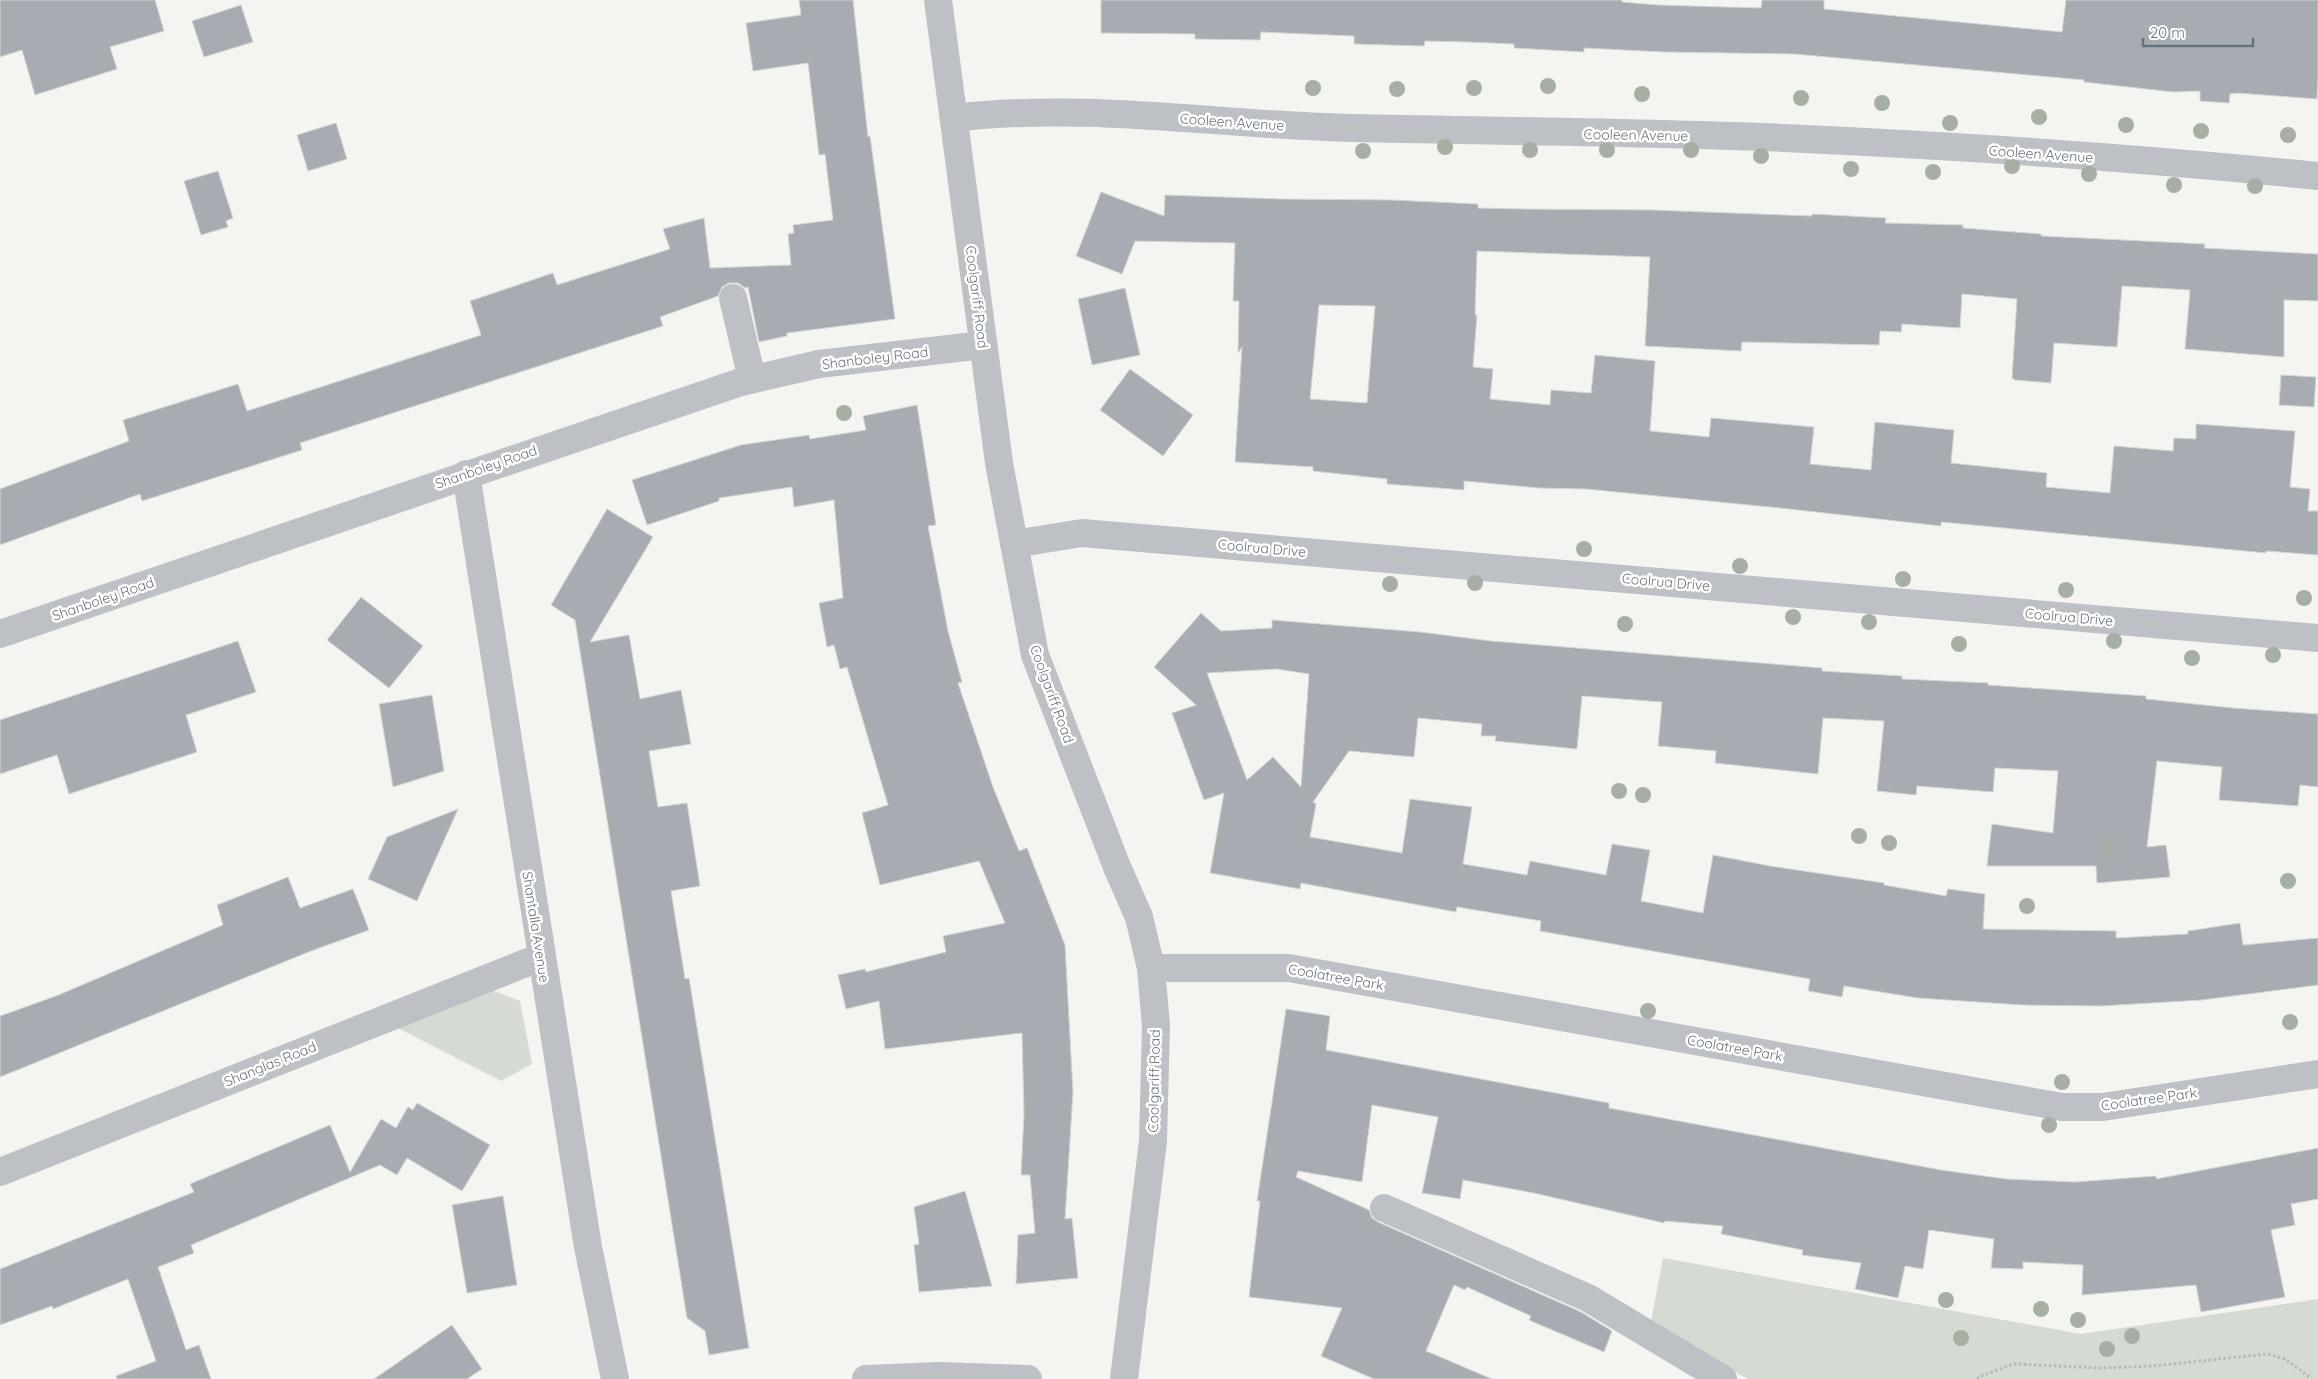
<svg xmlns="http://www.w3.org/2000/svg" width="2318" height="1379" viewBox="0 0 2318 1379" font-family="Quicksand,sans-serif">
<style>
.green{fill:#d5dad2}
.building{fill:#a6acb2;stroke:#d5d5d3;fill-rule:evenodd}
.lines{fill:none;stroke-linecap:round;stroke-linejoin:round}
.path{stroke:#b7b9bc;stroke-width:3;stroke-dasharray:2.5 2.5;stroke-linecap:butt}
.minor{stroke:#bdc0c4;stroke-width:28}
.tree{fill:#a6afa3}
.labels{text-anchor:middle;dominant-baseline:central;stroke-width:5;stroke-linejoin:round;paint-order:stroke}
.street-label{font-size:14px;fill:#66727f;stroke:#fff}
</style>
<rect width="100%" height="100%" fill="#f4f4f1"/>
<path class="green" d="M491 990 520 1001 532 1064 501 1081 394 1026Z
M1663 1258 2081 1334 2318 1299V1379H1748L1650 1327Z"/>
<path class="building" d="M0 0H155L164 31 110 47 117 69 35 95 22 50 0 57Z
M799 0H853L868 137 870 136 895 319 787 333V336L759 342 748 287 745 288 738 283H729L722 287 718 296 660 317 663 326 300 443 302 450 142 501 140 494 0 545V489L129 441 123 420 238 384 247 411 481 335 470 301 553 273 557 285 670 249 663 229 704 218 710 268 791 265 788 234 794 233 793 225 833 220 825 154 819 155 808 63 753 71 746 23 801 15Z
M1101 0H1622V2L1658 5 1761 8 1762 0H1824V9L2062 32 2066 0H2318V82L2317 99 2237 93 2230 94 2229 103 2200 101V91L2173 92 2084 82V80L1794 54 1664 52 1584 48V52L1514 48V44L1468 42 1425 41 1424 46 1354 44V36L1261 32 1260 40 1195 39V34L1101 33Z
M241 5 253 42 204 57 192 21Z
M336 123 347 159 308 171 297 135Z
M218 171 233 218 226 221 228 227 201 235 184 181Z
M1101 192 1164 216 1165 195 1280 199 1392 200 1478 204V208L1524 209 1652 210 1812 216V214L1886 218 1885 223 1963 225V228L2041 234V236L2205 244 2204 248 2318 254V301L2284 300V357L2185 349 2190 290 2122 286 2117 347 2054 343 2051 383 2015 380 2012 378 2017 299 1962 294 1960 328 1902 324 1901 332 1880 331 1879 345 1742 342 1741 351 1645 346 1650 257 1477 251 1475 315H1477L1473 367 1493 369 1490 399 1550 405 1551 390 1591 393 1595 355 1655 361 1650 431 1709 437 1711 418 1814 427 1810 464 1871 470 1875 422 1954 430 1951 463 2047 473 2046 487 2110 493 2114 446 2173 451 2174 438 2196 439V424L2295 431 2290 487 2310 489 2308 511H2318V555L2266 551V553L1941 522V526L1780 508 1586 489 1539 488 1464 481V490L1387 484V479L1313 471V467L1235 462 1242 347 1238 353 1239 301H1233L1235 243 1135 241 1122 274 1076 256ZM1319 305 1375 306 1367 403 1310 399Z
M1125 288 1140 355 1092 365 1078 299Z
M1130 369 1193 415 1163 456 1100 410Z
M2281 375 2316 377 2314 407 2279 405Z
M917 405 936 525 928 526 948 631 962 682 958 683 993 787 1019 851 1027 848 1065 945 1073 1092 1065 1219 1072 1218 1078 1278 1016 1284 1018 1235 1035 1233 1030 1175H1021L1024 1114 1022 1033 885 1049 879 1001 846 1009 838 975 865 969 866 972 946 952 943 936 1005 923 979 861 880 885 862 813 888 805 847 667 840 669 834 645 827 647 819 603 843 598 834 500 794 507 792 487 719 498V501L647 525 632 480 741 445 809 435 810 439 866 430 863 416Z
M607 509 653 537 590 642 629 635 640 699 681 690 691 744 649 751 658 807 687 803 700 886 671 891 685 979 689 978 749 1348 709 1355 705 1331 687 1318 575 620 551 605Z
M361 597 423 646 389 688 327 640Z
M1201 613 1221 631 1272 628V620L1308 623 1420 632 1491 641 1822 668V671L1902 676V679L1988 683V685L2146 696V699L2233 708 2318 714V787L2300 785 2298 806 2219 800 2222 767 2157 761 2147 847 2166 845 2170 877 2097 883 2096 866H1987L1992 824 2053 833 2058 771 1995 768 1993 792 1917 786 1916 795 1877 791 1884 721 1823 718 1818 774 1715 763 1716 751 1658 746 1662 702 1582 696 1577 749 1495 741 1496 736H1481L1482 724 1418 718 1414 757 1349 751 1313 802 1316 804 1310 837 1402 853 1410 799 1472 807 1463 864 1527 875 1530 861 1606 875 1612 844 1650 850 1641 901 1703 913 1713 855 1770 866 1884 883V885L1946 896 1948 889 1985 894 1983 929 2116 931V938L2188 934V931L2240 923 2243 945 2318 938V985L2202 1000 2101 1006 2022 1005 1918 998 1844 986 1842 997 1808 991 1810 979 1540 931 1541 921 1457 907 1456 912 1301 883 1300 889 1210 873 1224 793 1204 800 1172 713 1196 705 1154 667ZM1277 669 1309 674 1301 787 1273 757 1247 780 1207 673Z
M238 641 256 692 186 715 197 752 69 794 57 755 0 774V720Z
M432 695 444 771 393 787 379 704Z
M458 809 417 901 368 879 387 837Z
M288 877 300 908 353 889 369 930 311 951 0 1077V1016L56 996 223 925 217 905Z
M1286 1009 1330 1016 1326 1050 1609 1103V1108L1941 1170 2006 1179 2075 1182 2156 1176V1179L2318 1148V1199L2291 1204 2295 1225 2271 1230 2285 1297 2201 1312 2196 1285 2082 1295 2083 1265 2023 1262V1269L1991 1268 1994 1239 1929 1230 1923 1269 1905 1266 1898 1298 1855 1289 1861 1263 1802 1255 1803 1250 1721 1234 1723 1226 1665 1221 1664 1223 1534 1193 1463 1180 1460 1199 1422 1193 1438 1117 1372 1105 1362 1182 1298 1171 1296 1177 1369 1210 1372 1218 1378 1222 1581 1312 1612 1331 1604 1352 1529 1320 1531 1316 1467 1287 1465 1290 1454 1285 1426 1351 1492 1379H1374L1321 1356 1342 1308 1249 1297 1260 1201H1257Z
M417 1103 490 1145 462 1191 407 1158 397 1175 380 1165 191 1245 194 1253 158 1267 186 1350 199 1345 211 1379H117L116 1376 156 1361 128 1279 53 1309 52 1306 0 1325V1269L194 1192 190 1184 330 1125 350 1172 381 1119 396 1128 408 1107 413 1110Z
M965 1191 992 1286 919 1292 914 1245 919 1244 914 1207Z
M503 1196 517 1285 467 1293 452 1205Z
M452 1325 482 1369 467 1379H374Z"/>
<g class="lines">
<path class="path" d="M1977 1379 1981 1376 2014 1364 2100 1368 2153 1366 2267 1354 2285 1359 2312 1379"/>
<path class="minor" d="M938 0 999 463 1035 655 1117 867 1139 917 1151 968 1156 1026 1153 1141 1124 1379
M954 118C1086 102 1219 125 1352 128 1496 131 1640 132 1784 138 1962 146 2141 158 2318 176
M733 298 752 379
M466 474 588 1247 615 1379
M1014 544 1082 533 2318 638
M0 634 741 382 819 364 983 345
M1151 968H1289L2062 1107H2103L2318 1074
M0 1172 541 957
M1384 1208 1588 1298 1723 1379
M866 1379 939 1376 1028 1379"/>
</g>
<g class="tree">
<circle cx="1548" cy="86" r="8"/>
<circle cx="1313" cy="88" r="8"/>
<circle cx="1474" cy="88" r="8"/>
<circle cx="1397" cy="89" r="8"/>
<circle cx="1642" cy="94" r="8"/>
<circle cx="1801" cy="98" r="8"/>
<circle cx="1882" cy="103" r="8"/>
<circle cx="2039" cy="117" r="8"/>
<circle cx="1950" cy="123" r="8"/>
<circle cx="2126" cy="125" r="8"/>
<circle cx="2201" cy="131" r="8"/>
<circle cx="2288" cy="135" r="8"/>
<circle cx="1445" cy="147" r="8"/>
<circle cx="1530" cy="150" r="8"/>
<circle cx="1607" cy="150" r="8"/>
<circle cx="1691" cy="150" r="8"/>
<circle cx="1363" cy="151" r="8"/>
<circle cx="1761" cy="156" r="8"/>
<circle cx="2012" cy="166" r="8"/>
<circle cx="1851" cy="169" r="8"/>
<circle cx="1933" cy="172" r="8"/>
<circle cx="2089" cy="174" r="8"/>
<circle cx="2174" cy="185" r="8"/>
<circle cx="2255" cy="186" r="8"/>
<circle cx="844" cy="413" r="8"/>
<circle cx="1584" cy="549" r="8"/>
<circle cx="1740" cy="566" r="8"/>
<circle cx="1903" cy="579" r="8"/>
<circle cx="1475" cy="583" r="8"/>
<circle cx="1390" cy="584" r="8"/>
<circle cx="2066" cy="590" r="8"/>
<circle cx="2304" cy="598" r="8"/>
<circle cx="1793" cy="617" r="8"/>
<circle cx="1869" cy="622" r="8"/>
<circle cx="1625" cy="624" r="8"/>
<circle cx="2114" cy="641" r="8"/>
<circle cx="1959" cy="644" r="8"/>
<circle cx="2273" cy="655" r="8"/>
<circle cx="2192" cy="658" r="8"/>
<circle cx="1619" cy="791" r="8"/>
<circle cx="1643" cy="795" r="8"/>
<circle cx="1859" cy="836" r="8"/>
<circle cx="1889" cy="843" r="8"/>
<circle cx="2106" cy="848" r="8"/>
<circle cx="2288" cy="881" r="8"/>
<circle cx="2027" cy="906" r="8"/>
<circle cx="1648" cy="1011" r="8"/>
<circle cx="2290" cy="1022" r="8"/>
<circle cx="2062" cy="1082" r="8"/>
<circle cx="2049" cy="1125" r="8"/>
<circle cx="1946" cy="1300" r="8"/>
<circle cx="2041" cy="1309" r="8"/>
<circle cx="2078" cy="1320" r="8"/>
<circle cx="2132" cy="1336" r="8"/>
<circle cx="1961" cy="1338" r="8"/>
<circle cx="2107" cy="1349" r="8"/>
</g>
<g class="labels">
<g class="street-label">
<text transform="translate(1232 122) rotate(4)">Cooleen Avenue</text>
<text transform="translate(1636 135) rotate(1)">Cooleen Avenue</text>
<text transform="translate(2041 154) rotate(4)">Cooleen Avenue</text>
<text transform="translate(977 297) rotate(83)">Coolgariff Road</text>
<text transform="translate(875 358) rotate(-7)">Shanboley Road</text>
<text transform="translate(486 467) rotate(-19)">Shanboley Road</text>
<text transform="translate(1262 548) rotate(5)">Coolrua Drive</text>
<text transform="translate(1666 582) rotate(5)">Coolrua Drive</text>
<text transform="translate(103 599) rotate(-19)">Shanboley Road</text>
<text transform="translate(2069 617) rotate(5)">Coolrua Drive</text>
<text transform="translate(1052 694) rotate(70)">Coolgariff Road</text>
<text transform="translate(536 927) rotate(81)">Shantalla Avenue</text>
<text transform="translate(1336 977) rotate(10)">Coolatree Park</text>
<text transform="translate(1735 1048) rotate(10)">Coolatree Park</text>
<text transform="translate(270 1064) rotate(-22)">Shanglas Road</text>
<text transform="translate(1154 1081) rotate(-89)">Coolgariff Road</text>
<text transform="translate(2149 1099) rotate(-8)">Coolatree Park</text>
</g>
</g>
<path d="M2143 38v8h110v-8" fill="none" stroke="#66727f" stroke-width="2.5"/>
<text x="2150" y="38" font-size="15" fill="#66727f" stroke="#ffffff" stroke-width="4" paint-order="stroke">20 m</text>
</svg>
